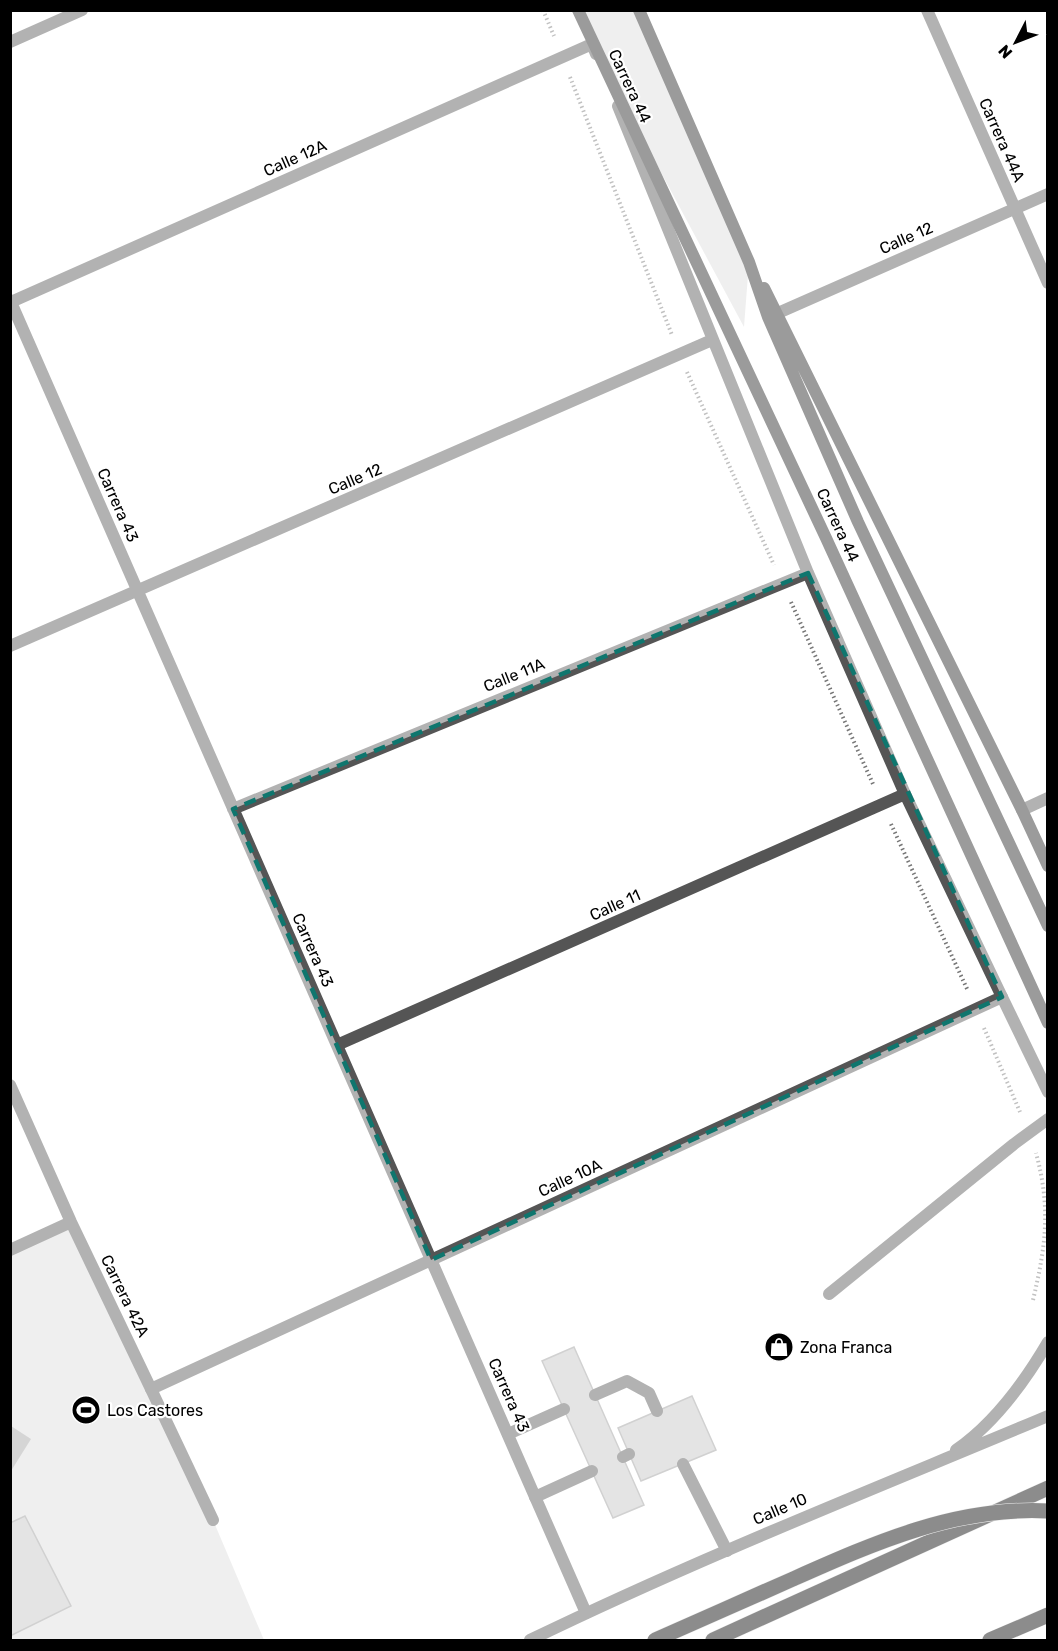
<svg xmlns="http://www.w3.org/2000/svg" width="1058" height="1651" viewBox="0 0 1058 1651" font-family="Rubik,sans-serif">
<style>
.green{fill:#dcdcdc}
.water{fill:#a3a3a3}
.building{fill:#c4c4c4;stroke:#999;stroke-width:1.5}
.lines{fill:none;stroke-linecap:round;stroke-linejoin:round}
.primary-casing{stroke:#dbdbdb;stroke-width:16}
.path{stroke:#777;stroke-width:4;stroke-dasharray:1.5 3;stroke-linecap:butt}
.service{stroke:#555;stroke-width:12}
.minor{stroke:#555;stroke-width:12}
.tertiary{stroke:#555;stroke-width:12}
.secondary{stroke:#222;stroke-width:12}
.primary{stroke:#000;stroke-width:15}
.primary-bridge-casing{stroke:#dbdbdb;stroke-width:16;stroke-linecap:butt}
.primary-bridge{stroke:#000;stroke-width:15}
.marked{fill:none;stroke:#0f766e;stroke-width:4.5;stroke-dasharray:12 8;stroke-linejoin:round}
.labels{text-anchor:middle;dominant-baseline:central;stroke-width:4.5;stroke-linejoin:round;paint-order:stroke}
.street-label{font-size:16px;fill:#000;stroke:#fff}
.poi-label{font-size:16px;fill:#000;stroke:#fff;text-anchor:start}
</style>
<rect width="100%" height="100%" fill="#fff"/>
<path class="green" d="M578 11H639L749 262 744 327 592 44Z
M71 1222 213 1520 264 1640H11L10 1250Z"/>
<path class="water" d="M11 1426 31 1439 11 1471Z"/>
<path class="building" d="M574 1347 644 1505 613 1518 542 1361Z
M692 1396 716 1450 641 1481 618 1428Z
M25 1516 71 1606 10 1636V1523Z"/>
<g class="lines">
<g class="primary-casing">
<path id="primary" d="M713 1640 1048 1488
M990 1640 1048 1615"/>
</g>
<path class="path" d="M543 10 554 36
M570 77 672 335
M687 372 774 565
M791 602 873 784
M891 824 968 991
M984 1028 1020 1112
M1033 1300C1046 1245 1051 1208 1036 1153"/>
<path class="service" d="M829 1294 1014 1144 1048 1119
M151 1389 213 1520
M595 1395 627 1381 649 1393 657 1411
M508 1434 564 1409
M623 1457 629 1454
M683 1464 727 1551
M535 1497 592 1471"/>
<path class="minor" d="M927 10 1048 283
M10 42 82 10
M10 300 586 1613
M11 302 592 44 596 54
M778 313 1048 194
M10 646 712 340
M233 809 808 573
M1022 810 1048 798
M337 1045 905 794
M10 1085 71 1222 151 1389 1002 997 905 794 808 573 618 106
M10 1250 71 1222"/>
<path class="tertiary" d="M1002 997 1048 1092
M956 1450C995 1423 1024 1383 1048 1342
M530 1640C699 1558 874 1489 1048 1416"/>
<path class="secondary" d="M578 10 826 538 1048 1023
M639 10 749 262 768 317 858 522 1048 926
M764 288 1022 810 1048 866"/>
<use href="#primary" class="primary"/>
<g class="primary-bridge-casing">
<path id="primary-bridge" d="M655 1640C701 1620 747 1599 793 1579 874 1543 957 1506 1048 1511"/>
</g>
<use href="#primary-bridge" class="primary-bridge"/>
</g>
<path d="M0 0H1058V1651H0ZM808 573 1002 997 431 1260 233 809Z" fill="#fff" fill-opacity=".55" fill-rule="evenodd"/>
<path class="marked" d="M808 573 1002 997 431 1260 233 809Z"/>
<defs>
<g id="shop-disc" transform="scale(1.5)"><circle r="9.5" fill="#000" stroke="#fff"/><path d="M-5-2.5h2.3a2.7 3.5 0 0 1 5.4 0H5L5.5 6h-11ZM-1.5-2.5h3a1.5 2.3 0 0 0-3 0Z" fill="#fff"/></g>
<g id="stadium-disc" transform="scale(1.5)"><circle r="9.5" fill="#000" stroke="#fff"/><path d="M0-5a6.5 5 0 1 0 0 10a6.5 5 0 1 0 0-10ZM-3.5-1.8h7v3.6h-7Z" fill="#fff"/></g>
</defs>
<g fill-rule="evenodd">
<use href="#shop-disc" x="779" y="1347"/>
<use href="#stadium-disc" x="86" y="1410"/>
</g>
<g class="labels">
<g class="street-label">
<text transform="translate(630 86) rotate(65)">Carrera 44</text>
<text transform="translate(1002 140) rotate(66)">Carrera 44A</text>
<text transform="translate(295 158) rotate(-24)">Calle 12A</text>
<text transform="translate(906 238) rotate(-24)">Calle 12</text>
<text transform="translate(355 479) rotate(-23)">Calle 12</text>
<text transform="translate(118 505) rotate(66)">Carrera 43</text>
<text transform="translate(838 525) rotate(65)">Carrera 44</text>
<text transform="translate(514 675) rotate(-22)">Calle 11A</text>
<text transform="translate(615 905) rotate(-24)">Calle 11</text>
<text transform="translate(313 950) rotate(66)">Carrera 43</text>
<text transform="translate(570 1178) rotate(-25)">Calle 10A</text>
<text transform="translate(125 1296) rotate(64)">Carrera 42A</text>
<text transform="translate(509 1395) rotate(66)">Carrera 43</text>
<text transform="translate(780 1509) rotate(-23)">Calle 10</text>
</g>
<g class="poi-label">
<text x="800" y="1347">Zona Franca</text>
<text x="107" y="1410">Los Castores</text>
</g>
</g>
<rect width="1058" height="1651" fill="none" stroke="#000000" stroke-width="24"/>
<g transform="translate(1016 42) rotate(228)" stroke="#ffffff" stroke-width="4.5" paint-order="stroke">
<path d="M0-4.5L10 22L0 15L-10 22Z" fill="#000000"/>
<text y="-9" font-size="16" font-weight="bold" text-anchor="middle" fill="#000000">N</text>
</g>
</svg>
